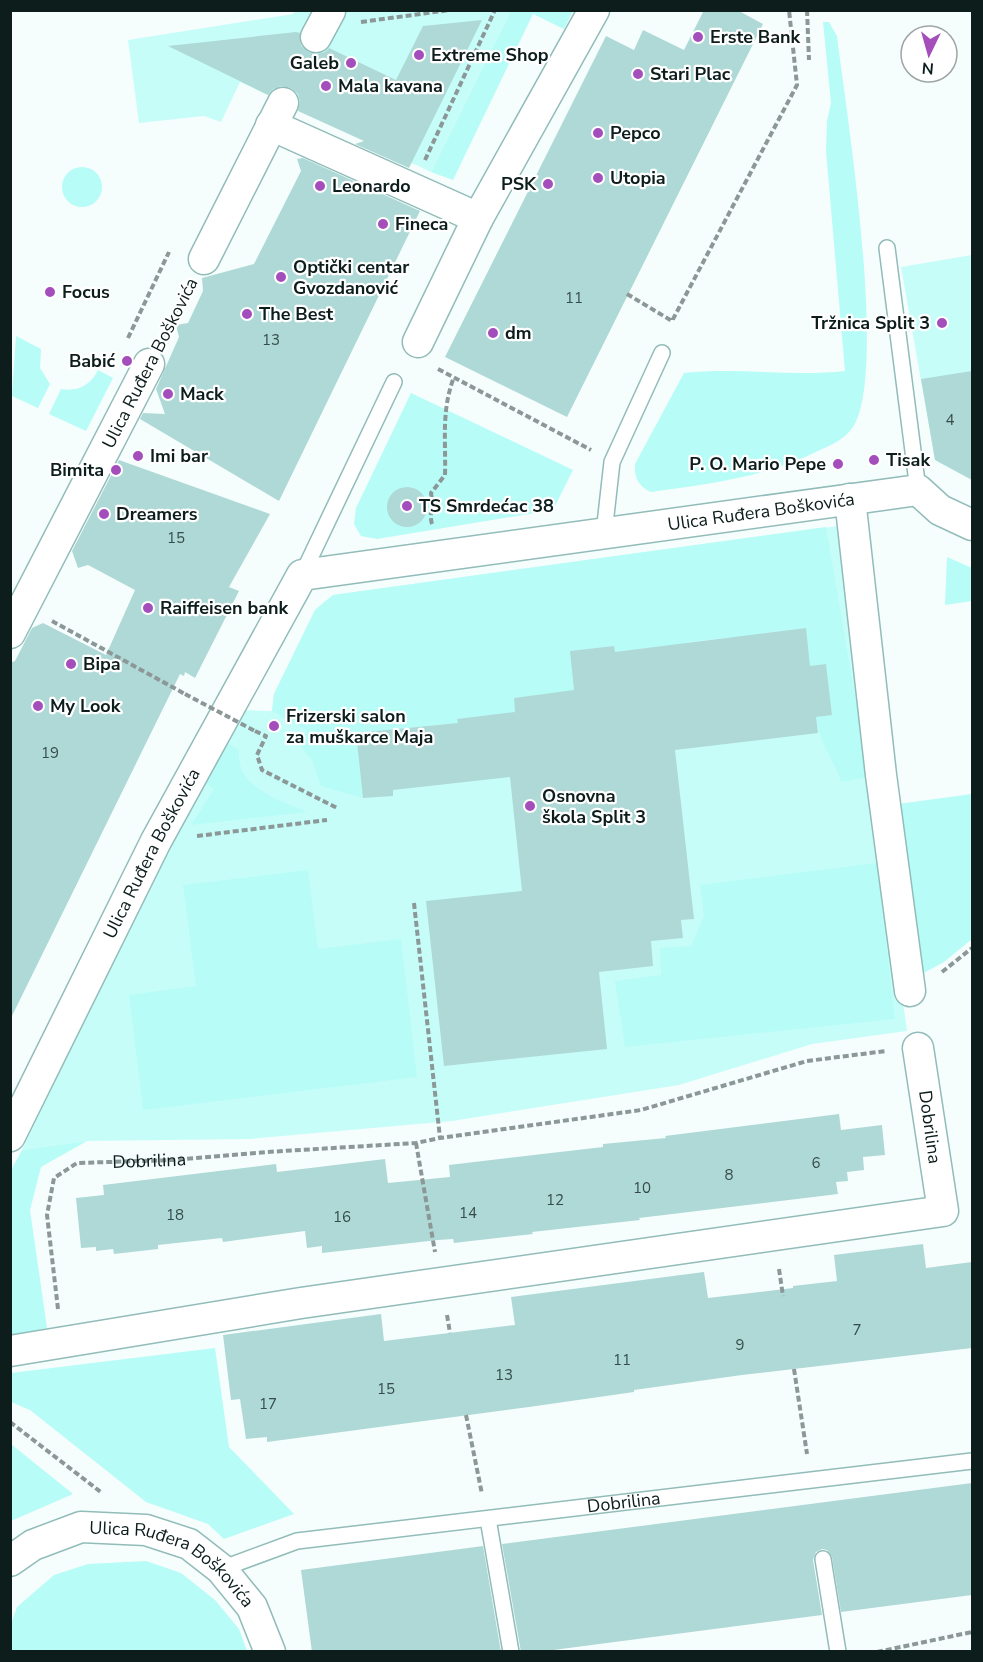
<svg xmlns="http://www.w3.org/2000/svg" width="983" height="1662" viewBox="0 0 983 1662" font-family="'Nunito Sans',sans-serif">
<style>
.built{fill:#c7fdf9}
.green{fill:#b7fcf7}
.building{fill:#afd9d6}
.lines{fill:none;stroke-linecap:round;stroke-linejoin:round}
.lane-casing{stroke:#92bcb9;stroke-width:18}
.street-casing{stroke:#92bcb9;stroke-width:33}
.path{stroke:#8b9897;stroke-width:4;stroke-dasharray:6 3;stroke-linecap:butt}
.lane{stroke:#fff;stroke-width:15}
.street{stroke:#fff;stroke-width:30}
.path-bridge{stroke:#8b9897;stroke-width:4;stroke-dasharray:6 3;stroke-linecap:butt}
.poi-dot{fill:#a44ebc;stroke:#fff;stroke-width:2}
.labels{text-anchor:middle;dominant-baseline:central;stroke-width:4.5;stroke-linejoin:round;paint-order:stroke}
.number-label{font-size:15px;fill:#354c4a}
.poi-label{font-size:18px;font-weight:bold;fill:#0c1d1c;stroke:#fff;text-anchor:start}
.street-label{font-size:18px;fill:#0c1d1c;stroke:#fff}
</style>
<rect width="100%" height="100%" fill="#f5fefd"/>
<path class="built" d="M295 11H511L431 172 240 82 221 122 204 116 139 123 128 40 293 14Z
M972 255V480L935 460 901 267Z
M838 526 907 1031 812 1044 679 1085 452 1121 249 1139 87 1141 22 1150 159 851 237 710 272 711 274 694 315 610 333 595Z"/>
<path class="green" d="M511 11H573L564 29 533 14 453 180 431 172Z
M823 22H829L837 36C845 103 892 390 849 432 841 441 829 446 818 451 766 477 708 484 651 492 638 486 634 477 635 464L684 373C738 367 791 377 845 371L826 151 827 121 831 103Z
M62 187a20 20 0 1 1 40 0a20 20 0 1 1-40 0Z
M16 336 41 349 40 368 50 384 38 408 12 396Z
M98 370 113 378 86 431 49 414 61 389C78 392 91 385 98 370Z
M411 393 573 470 553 510 377 539 361 536 354 524 356 508Z
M826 527 869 777 841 782C833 757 819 743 816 717L832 715 826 664 810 666 805 628 761 633 762 649 732 637 686 642 687 653 665 646 622 651 616 664 614 646 570 651 575 700 559 692 514 698 516 719 499 714 458 719V729L445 724 356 733 363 798 321 786 312 760 299 745 307 731 272 711 274 694 315 610 333 595Z
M947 557 972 568V601L945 605Z
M222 740 239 750C239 754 239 760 240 764 245 790 286 803 307 812L191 825 214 789 204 783 215 766 209 761Z
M972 794V939L944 962 920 975 898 804Z
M877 863 895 1019 625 1047 615 981 661 975 660 948 691 946 704 916 700 885Z
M308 870 318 949 401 939 417 1077 143 1110 129 995 196 986 183 885Z
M87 1141 41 1167 30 1210 47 1328 11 1336 10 1172 22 1150Z
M215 1348 229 1447 294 1514 224 1539 208 1524 146 1502 30 1410 11 1402V1373Z
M11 1444 73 1494 11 1521Z
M146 1561 181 1573 215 1600 239 1629 247 1651H11V1624L17 1607 54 1575 88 1564Z"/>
<path class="building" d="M704 10H737L763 24 567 417 445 357 606 36 634 50 643 30 684 50Z
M482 20 409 168 355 144 364 141 298 111 300 101 298 94 291 88 281 86 273 89 268 95 168 46 296 32 300 33 301 46 308 52 317 54 325 52 329 48 396 80 423 26Z
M303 158 420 211 279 501 140 419 143 413 165 414 156 389 179 337 176 325 188 323 203 291 202 278 254 264 301 171 297 159Z
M972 371V480L935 460 921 379Z
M119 460 270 514 229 587 239 591 195 678 185 672 184 676 180 674 10 1020V663L15 661 32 628 43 623 106 655 135 590 88 565 78 568 72 551Z
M387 507a20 20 0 1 1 40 0a20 20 0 1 1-40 0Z
M806 628 810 666 826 664 832 715 816 717 818 733 675 750 694 919 681 920 683 938 651 941 653 966 599 972 607 1049 444 1066 426 901 522 891 510 777 393 790V796L363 798 356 733 458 723 457 719 515 712 514 698 574 690 570 651 614 646 615 652Z
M839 1114 841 1130 882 1125 885 1155 863 1157 864 1170 847 1172 848 1181 836 1182 838 1194 639 1218 640 1220 532 1232 533 1234 454 1243 453 1239 438 1240 322 1253V1246L307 1248 305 1231 223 1242 222 1238 158 1245V1249L114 1254 113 1249 96 1251V1247L81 1248 76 1198 104 1195 103 1185 276 1164 277 1172 385 1159 388 1183 450 1177 449 1165 603 1147V1144L666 1138 665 1136Z
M923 1244 926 1268 972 1262V1348L742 1375 634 1390V1392L529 1407 267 1442V1437L246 1439 240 1399 231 1400 223 1335 381 1314 384 1341 515 1325 511 1297 704 1272 708 1298 793 1288V1286L837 1281 834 1255Z
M972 1483V1595L841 1612 832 1557 827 1550 822 1549 816 1552 813 1560 822 1615 538 1652H521L502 1544Z
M483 1546 501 1652H312L301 1570Z"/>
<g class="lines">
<g class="lane-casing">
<g id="lane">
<path d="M887 248 918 490"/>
<path d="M604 533 612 462 662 353"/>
<path d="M302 575 394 382"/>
<path d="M488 1519 511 1652"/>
<path d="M823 1559 838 1652"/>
<path id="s2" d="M221 1569 297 1541 972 1461"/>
</g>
</g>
<g class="street-casing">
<g id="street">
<path d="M316 37 330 11"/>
<path d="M271 125 478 218 594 10"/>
<path d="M204 259 283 103"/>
<path d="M418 342 478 218"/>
<path d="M850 499 881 775 910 991"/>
<path d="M10 633 149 364"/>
<path id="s3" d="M10 1136 156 841 302 575 918 490 940 510 972 525"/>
<path d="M10 1351 301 1303 943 1211 918 1048"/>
<path id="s4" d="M10 1561 33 1545 81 1527 146 1530 189 1544 221 1569 252 1607 270 1652"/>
</g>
</g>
<g class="path">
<path d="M807 10 809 60"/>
<path d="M361 22 450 10"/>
<path d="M425 160 495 10"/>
<path d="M627 294 672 321 797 85 789 10"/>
<path d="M163 336 189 287"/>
<path d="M128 338 169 252"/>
<path d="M438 369 591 450"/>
<path d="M432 524C429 515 433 503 431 493L445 475C446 440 441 411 454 377"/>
<path d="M52 621 185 694"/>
<path d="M255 731 266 736 257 755 262 770 337 808"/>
<path d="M197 836 327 820"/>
<path d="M414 903 440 1138"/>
<path d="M942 972 972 948"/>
<path d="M416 1143 435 1252"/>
<path d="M779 1269 783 1296"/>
<path id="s1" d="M58 1309 47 1215 54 1178 77 1163 173 1160 267 1152 416 1143 440 1138 641 1110 807 1061 886 1051"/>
<path d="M447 1315 450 1333"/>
<path d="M794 1369 807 1454"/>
<path d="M466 1415 482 1494"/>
<path d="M10 1422 102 1493"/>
<path d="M877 1652 972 1632"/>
</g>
<use href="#lane" class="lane"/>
<use href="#street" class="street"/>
<path class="path-bridge" d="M185 694 255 731"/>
</g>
<g class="poi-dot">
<circle cx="698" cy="37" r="6"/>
<circle cx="419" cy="55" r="6"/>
<circle cx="351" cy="63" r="6"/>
<circle cx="638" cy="74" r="6"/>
<circle cx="326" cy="86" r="6"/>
<circle cx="598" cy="133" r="6"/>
<circle cx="598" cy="178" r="6"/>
<circle cx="548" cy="184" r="6"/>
<circle cx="320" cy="186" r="6"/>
<circle cx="383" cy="224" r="6"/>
<circle cx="281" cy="277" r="6"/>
<circle cx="50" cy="292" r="6"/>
<circle cx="247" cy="314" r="6"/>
<circle cx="942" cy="323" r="6"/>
<circle cx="493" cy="333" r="6"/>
<circle cx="127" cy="361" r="6"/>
<circle cx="168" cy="394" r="6"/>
<circle cx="138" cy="456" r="6"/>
<circle cx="874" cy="460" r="6"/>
<circle cx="838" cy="464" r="6"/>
<circle cx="116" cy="470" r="6"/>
<circle cx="407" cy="506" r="6"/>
<circle cx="104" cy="514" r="6"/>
<circle cx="148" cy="608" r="6"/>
<circle cx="71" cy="664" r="6"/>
<circle cx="38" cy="706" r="6"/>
<circle cx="274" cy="726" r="6"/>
<circle cx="530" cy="806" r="6"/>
</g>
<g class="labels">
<g class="number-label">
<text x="574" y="298">11</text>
<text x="271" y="340">13</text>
<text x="950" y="420">4</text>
<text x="176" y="538">15</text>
<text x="50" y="753">19</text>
<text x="816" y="1163">6</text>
<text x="729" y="1175">8</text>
<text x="642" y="1188">10</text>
<text x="555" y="1200">12</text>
<text x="468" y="1213">14</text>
<text x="175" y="1215">18</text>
<text x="342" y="1217">16</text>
<text x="857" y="1330">7</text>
<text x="740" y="1345">9</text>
<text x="622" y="1360">11</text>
<text x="504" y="1375">13</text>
<text x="386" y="1389">15</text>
<text x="268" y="1404">17</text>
</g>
<g class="poi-label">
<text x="710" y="37">Erste Bank</text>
<text x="431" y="55">Extreme Shop</text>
<text x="339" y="63" text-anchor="end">Galeb</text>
<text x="650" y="74">Stari Plac</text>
<text x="338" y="86">Mala kavana</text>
<text x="610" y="133">Pepco</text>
<text x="610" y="178">Utopia</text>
<text x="536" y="184" text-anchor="end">PSK</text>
<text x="332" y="186">Leonardo</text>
<text x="395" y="224">Fineca</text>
<text x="293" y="267">Optički centar<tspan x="293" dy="21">Gvozdanović</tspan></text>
<text x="62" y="292">Focus</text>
<text x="259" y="314">The Best</text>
<text x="930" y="323" text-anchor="end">Tržnica Split 3</text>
<text x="505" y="333">dm</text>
<text x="115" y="361" text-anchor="end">Babić</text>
<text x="180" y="394">Mack</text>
<text x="150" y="456">Imi bar</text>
<text x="886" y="460">Tisak</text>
<text x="826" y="464" text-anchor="end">P. O. Mario Pepe</text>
<text x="104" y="470" text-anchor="end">Bimita</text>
<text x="419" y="506">TS Smrdećac 38</text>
<text x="116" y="514">Dreamers</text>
<text x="160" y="608">Raiffeisen bank</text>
<text x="83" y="664">Bipa</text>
<text x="50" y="706">My Look</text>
<text x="286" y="716">Frizerski salon<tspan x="286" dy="21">za muškarce Maja</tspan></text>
<text x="542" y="796">Osnovna<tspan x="542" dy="21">škola Split 3</tspan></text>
</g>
<g class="street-label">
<text transform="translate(150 363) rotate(-63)">Ulica Ruđera Boškovića</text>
<text stroke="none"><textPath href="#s3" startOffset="1096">Ulica Ruđera Boškovića</textPath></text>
<text stroke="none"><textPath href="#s3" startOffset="316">Ulica Ruđera Boškovića</textPath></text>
<text transform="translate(930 1127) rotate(82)">Dobrilina</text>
<text stroke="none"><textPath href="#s1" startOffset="232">Dobrilina</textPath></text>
<text stroke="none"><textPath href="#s2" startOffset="410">Dobrilina</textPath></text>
<text stroke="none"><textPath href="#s4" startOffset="182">Ulica Ruđera Boškovića</textPath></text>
</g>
</g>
<rect width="983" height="1662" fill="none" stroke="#0c1d1c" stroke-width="24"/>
<g transform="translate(929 54) rotate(185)"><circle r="28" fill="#ffffff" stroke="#9ea5a4" stroke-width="1.5"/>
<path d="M0-4.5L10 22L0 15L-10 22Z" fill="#a44ebc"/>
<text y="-9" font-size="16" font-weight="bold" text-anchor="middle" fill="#0c1d1c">N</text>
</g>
</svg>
